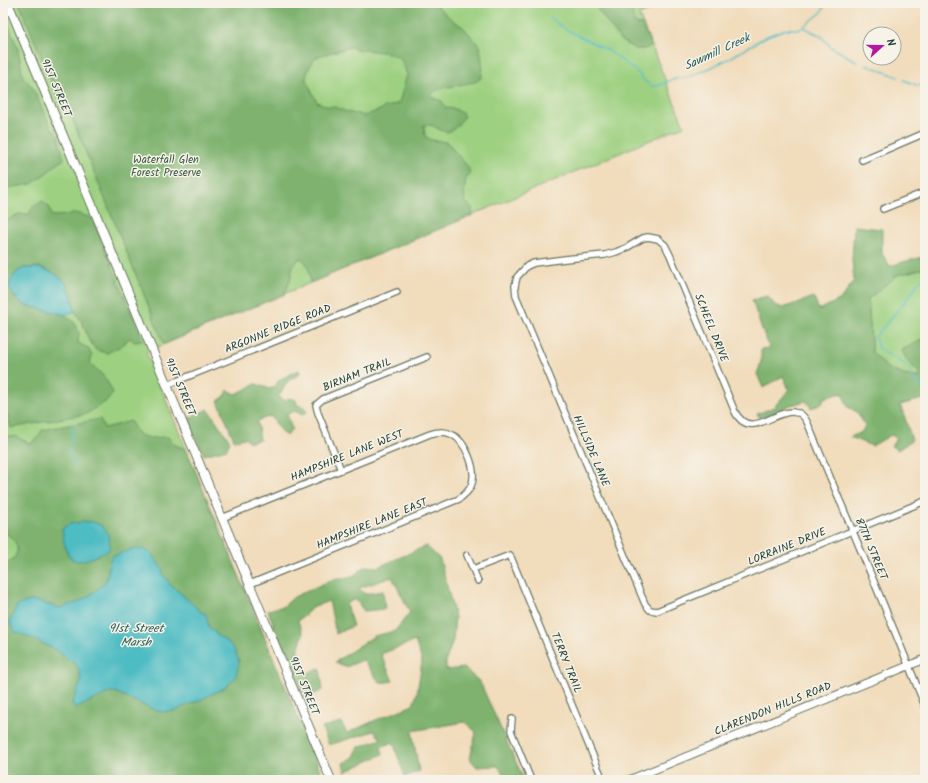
<svg xmlns="http://www.w3.org/2000/svg" width="928" height="783" viewBox="0 0 928 783" font-family="Kalam,sans-serif">
<style>
.green{fill:#9dd080;stroke:#5e865a}
.forest{fill:#7eb26e;stroke:#4e7851;fill-rule:evenodd}
.water{fill:#4dbcc3;stroke:#367c7c}
.lines{fill:none;stroke-linecap:round;stroke-linejoin:round}
.stream{stroke:#4dbcc3;stroke-width:1.5}
.minor-casing{stroke:#687563;stroke-width:8}
.tertiary-casing{stroke:#687563;stroke-width:9}
.secondary-casing{stroke:#687563;stroke-width:10}
.minor{stroke:#fff;stroke-width:5.5}
.tertiary{stroke:#fff;stroke-width:7}
.secondary{stroke:#fff;stroke-width:8}
.labels{text-anchor:middle;dominant-baseline:central;stroke-width:3;stroke-linejoin:round;paint-order:stroke}
.street-label{font-size:11px;fill:#1f3d34;stroke:#f7f3e8}
.park-label{font-size:11px;fill:#385a43;stroke:#f7f3e8}
.water-label{font-size:12px;font-style:italic;fill:#2a5d58;stroke:#f7f3e8}
</style>
<rect width="100%" height="100%" fill="#f7f3e8"/>
<filter id="ink" filterUnits="userSpaceOnUse"><feTurbulence type="fractalNoise" baseFrequency=".025" numOctaves="2"/><feDisplacementMap in="SourceGraphic" scale="8" xChannelSelector="R" yChannelSelector="G"/><feConvolveMatrix kernelMatrix="1 2 1 2 8 2 1 2 1" color-interpolation-filters="sRGB"/></filter>
<filter id="wash" filterUnits="userSpaceOnUse"><feTurbulence type="fractalNoise" baseFrequency=".012" numOctaves="4" result="noise"/><feDisplacementMap in="SourceGraphic" scale="16" xChannelSelector="R" yChannelSelector="G"/><feGaussianBlur stdDeviation="0.9" result="paint"/><feColorMatrix in="noise" values="0 0 0 0 0 0 0 0 0 0 0 0 0 0 0 0 0 1.4 0 .05"/><feComposite in="paint" operator="in"/></filter>
<g filter="url(#wash)">
<rect width="100%" height="100%" fill="#f1dcbb"/>
<path class="green" d="M3 3H669L639 15 684 126 146 352 324 780H3Z
M925 268V338L921 339 907 361 919 372 921 378 903 375 887 368 872 352 868 299 898 274Z"/>
<path class="forest" d="M19 3H434L451 19 463 27 480 46 483 70 481 78 475 82 448 87 437 90 432 93 433 98 442 101 446 108 455 109 462 113 464 117C452 132 449 137 432 125H424L425 136 431 140 447 142 468 167 470 174 466 179 464 192 465 201 472 208 473 215 310 283C309 272 310 264 300 258L293 266 290 281 285 294 164 344 67 106 58 98ZM350 47 356 49 361 51 362 50C371 51 397 52 401 60 403 63 406 72 407 75L399 103 387 107H384L382 109 364 116 359 114C350 114 341 109 332 106L330 107 317 102 306 80 307 73 313 60 319 56Z
M593 3H640C639 4 635 6 634 8 631 13 633 21 637 25L642 24 652 46 644 49H635L621 41Z
M3 11 18 49 23 77 31 85 51 127 58 135 64 159 32 184 3 189Z
M43 201 49 207 52 216 67 215 76 213 92 218 143 341 134 342 130 338 119 347 107 353 96 350 88 338 83 324 75 311 72 297 54 273 39 267 23 268 14 275 13 296 24 305 65 315 74 322 79 333 78 343 88 348 92 356 90 364C103 374 106 378 113 393L108 400 86 414 11 428 8 417 3 409V217L6 221 18 214H29L34 205Z
M854 226 882 229V254L890 266 903 262 923 257 925 254V268L898 275 868 299 872 352 887 368 903 375 920 378 919 372 907 361 902 350 925 338V402L923 399 900 405 904 415 912 440 898 450 891 446 897 438 891 435 872 446 850 437 862 432 865 425 857 412 848 407 842 393 824 398 822 404 811 408 806 401 791 405 760 418 757 414 774 407 789 390 783 376 763 388 757 374 761 362V349L770 348 761 327 752 300 767 296 775 305 783 308 814 297 819 310 841 299 854 281 852 260Z
M299 370 300 374 289 380 278 397 285 401 288 398 296 400 297 405 304 407 307 412 302 415 295 411 287 414 292 429 287 436 282 433 271 416 257 421 260 440 250 442 245 438 234 440 223 413 218 401 225 396 228 390 236 394 256 384 270 389 275 386 279 380Z
M208 409 230 441 227 449 204 455 187 419Z
M100 419 104 428 117 425 130 421 139 435 150 438 168 437 175 445 186 449 324 780H3V564L13 559C15 557 17 553 17 550 18 542 9 534 3 532V504L6 483 3 474V437L5 436 18 437 30 444 39 436 42 430Z
M426 546 440 559 455 617 453 640 446 660V670L464 668 480 682 524 780H507L498 766 477 767 470 759 476 732 465 722 412 731 419 771 405 777 393 742 381 747 383 754 345 772 343 763 354 757 357 748 381 739 374 731 329 745 322 728 341 722 347 733 376 720 413 705 417 693 422 661 415 641 381 654 393 681 380 683 363 660 346 667 335 662 374 636 395 631 410 612 392 577 359 588 365 594 383 591 385 609 364 611 355 599 346 604 353 626 336 634 329 601 313 607 298 621 303 634 297 654 308 673 320 668 323 690 306 698 279 639 268 610 284 606 294 597 331 580 353 576 366 566 378 567Z"/>
<path class="water" d="M23 268H40L54 273 66 283 72 297 75 311 65 315 24 305 13 295 9 285 14 275Z
M83 522C86 522 90 521 93 522 107 526 112 538 109 550 106 553 102 553 98 555 67 570 66 555 62 529L69 524Z
M133 549H143L151 553 163 570V576L168 580 170 585 174 587 201 612 206 614 209 627 215 632 217 635 226 641 233 647 239 661 238 668 235 678 224 688 202 699 174 711 162 712 154 710 115 692H110L77 708 73 707 72 704 81 681 79 669 76 665 56 650 31 638 15 632 11 626 10 621 17 606 28 601H37L59 608 76 603 89 596 105 583 107 577 110 560 113 556Z"/>
<g class="lines">
<path class="stream" d="M550 18 567 30 609 51 636 71 645 81 651 86H658L671 80 689 77 712 67 730 58 767 36 786 29H798L803 27 821 13 826 3
M803 27 821 36 831 47 858 62
M866 65 883 71 898 77
M904 80 916 85 925 86
M3 273 12 280
M925 276 917 284 908 298 875 337 878 348C888 355 900 360 910 368 911 375 915 381 920 386 925 390 922 385 925 391
M69 443 71 441 74 424
M69 447 70 455 75 465"/>
</g>
</g>
<g filter="url(#ink)">
<g class="lines">
<g class="minor-casing">
<path id="minor" d="M862 160 925 133
M883 209 925 192
M167 385 397 292
M341 470 318 413 316 405 323 399 427 357
M925 501 657 611 650 610 645 604 516 296 515 286 517 277 527 266 534 263 565 259 605 255 616 252 626 248 643 238 648 237 658 239 665 245 670 255 735 412C750 440 773 411 793 412 795 413 798 413 799 413 805 416 808 423 810 429 848 521 888 613 925 706
M222 518 430 434C436 432 445 431 451 434 466 441 478 471 471 486 469 491 463 496 459 499L250 584
M467 555 478 581
M473 569 510 555 603 780
M512 719 511 731 531 780"/>
</g>
<g class="tertiary-casing">
<path id="tertiary" d="M629 780 925 659"/>
</g>
<g class="secondary-casing">
<path id="secondary" d="M8 3 331 780"/>
</g>
<use href="#minor" class="minor"/>
<use href="#tertiary" class="tertiary"/>
<use href="#secondary" class="secondary"/>
</g>
</g>
<g class="labels">
<g class="street-label">
<text transform="translate(56 88) rotate(67)">91ST STREET</text>
<text transform="translate(711 328) rotate(68)">SCHEEL DRIVE</text>
<text transform="translate(278 329) rotate(-22)">ARGONNE RIDGE ROAD</text>
<text transform="translate(357 375) rotate(-22)">BIRNAM TRAIL</text>
<text transform="translate(180 387) rotate(67)">91ST STREET</text>
<text transform="translate(591 451) rotate(67)">HILLSIDE LANE</text>
<text transform="translate(347 456) rotate(-22)">HAMPSHIRE LANE WEST</text>
<text transform="translate(372 524) rotate(-22)">HAMPSHIRE LANE EAST</text>
<text transform="translate(787 547) rotate(-22)">LORRAINE DRIVE</text>
<text transform="translate(871 549) rotate(67)">87TH STREET</text>
<text transform="translate(566 663) rotate(68)">TERRY TRAIL</text>
<text transform="translate(304 686) rotate(68)">91ST STREET</text>
<text transform="translate(773 709) rotate(-22)">CLARENDON HILLS ROAD</text>
</g>
<g class="park-label">
<text x="166" y="160">Waterfall Glen<tspan x="166" dy="13">Forest Preserve</tspan></text>
</g>
<g class="water-label">
<text transform="translate(717 52) rotate(-25)">Sawmill Creek</text>
<text x="136" y="628">91st Street<tspan x="136" dy="14">Marsh</tspan></text>
</g>
</g>
<rect width="928" height="783" fill="none" stroke="#f7f3e8" stroke-width="16"/>
<g transform="translate(882 46) rotate(69)"><circle r="19" fill="#f7f3e8" stroke="#a1aaa0"/>
<path d="M0-3L7 15L0 10L-7 15Z" fill="#b5179e"/>
<text y="-6" font-size="11" font-weight="bold" text-anchor="middle" fill="#1f3d34">N</text>
</g>
</svg>
